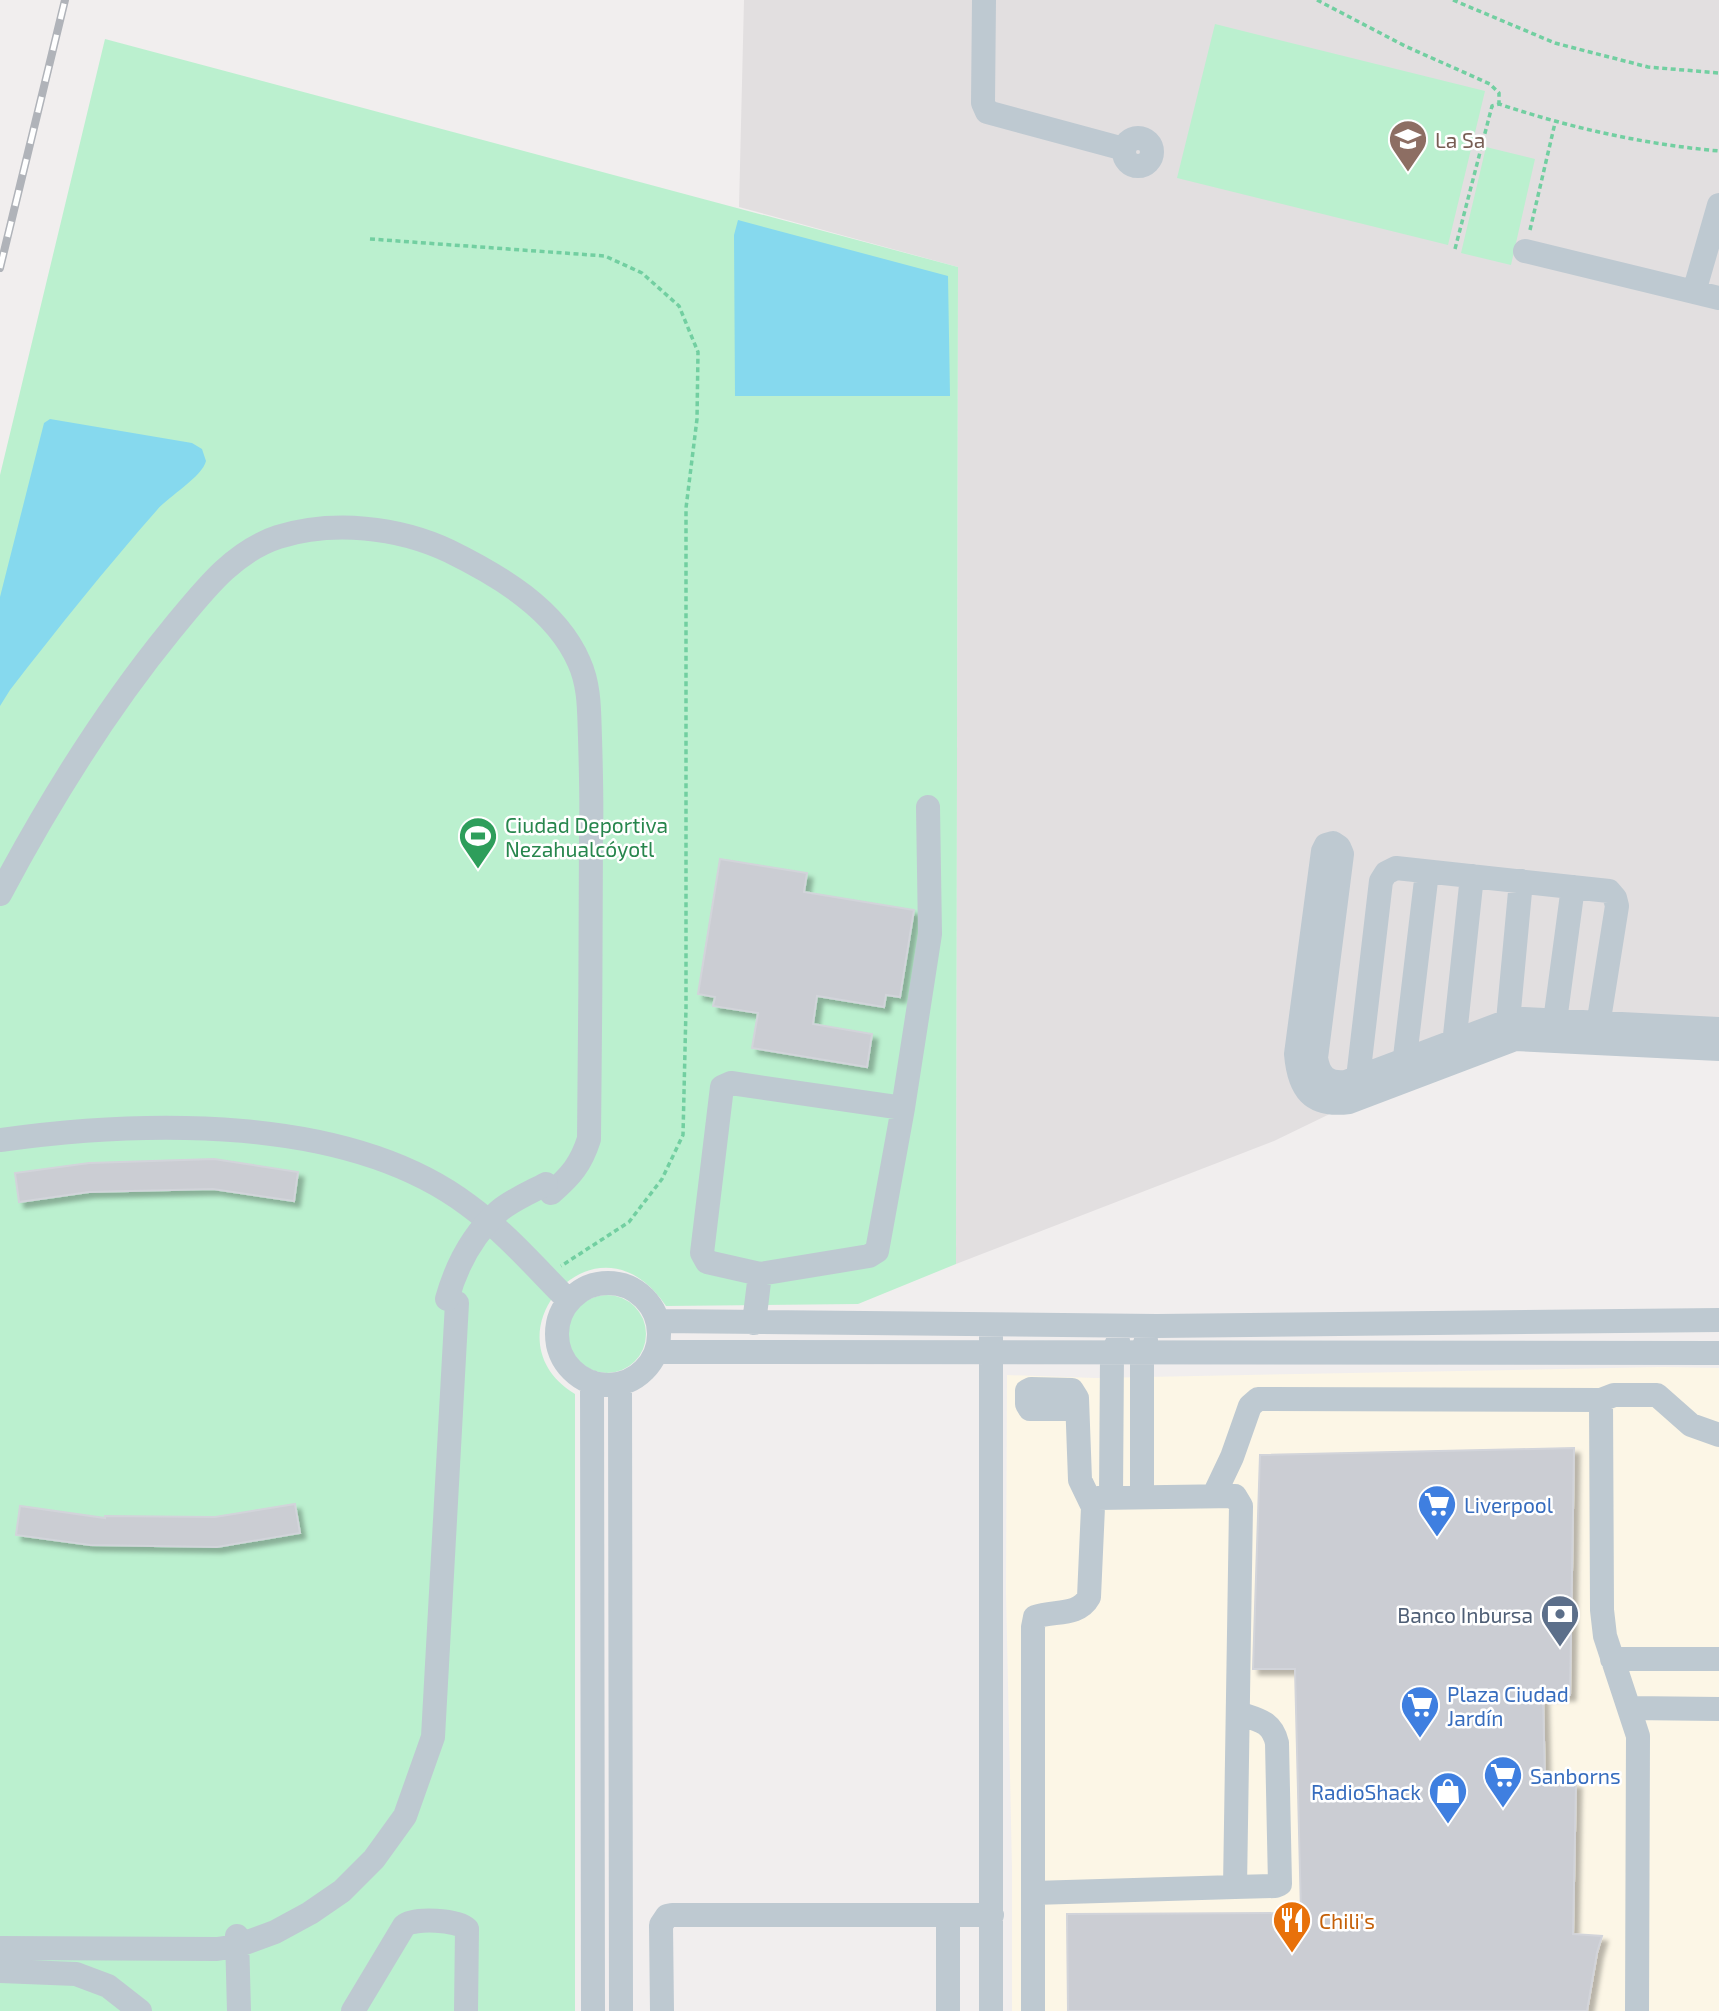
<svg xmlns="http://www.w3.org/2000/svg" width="1719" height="2011" viewBox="0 0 1719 2011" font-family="'Exo 2',sans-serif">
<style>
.commercial{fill:#fcf6e6}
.education{fill:#e2dfe0}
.green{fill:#bbf0cf}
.water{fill:#86d9ee}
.building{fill:#cbcdd3;stroke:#d2d4da;stroke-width:2;filter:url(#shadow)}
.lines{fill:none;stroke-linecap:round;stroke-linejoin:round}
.path{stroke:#72cfa1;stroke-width:3.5;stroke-dasharray:5 3.5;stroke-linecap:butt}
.minor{stroke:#bec9d1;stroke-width:24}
.rail-casing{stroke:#b0b3b9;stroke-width:8}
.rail{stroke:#fff;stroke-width:5;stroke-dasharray:16;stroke-linecap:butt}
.minor-bridge{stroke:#bec9d1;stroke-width:24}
.labels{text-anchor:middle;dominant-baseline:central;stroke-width:5;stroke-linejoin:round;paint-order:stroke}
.education-label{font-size:21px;fill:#785e54;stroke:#fff;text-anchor:start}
.leisure-label{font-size:21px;fill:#27864d;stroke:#fff;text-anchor:start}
.shop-label{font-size:21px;fill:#366cbe;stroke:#fff;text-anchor:start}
.service-label{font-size:21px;fill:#4e5e75;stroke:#fff;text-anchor:end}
.food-label{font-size:21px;fill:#c56008;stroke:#fff;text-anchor:start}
</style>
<defs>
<filter id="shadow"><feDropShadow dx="5.5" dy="5.5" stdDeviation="2" flood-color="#0004"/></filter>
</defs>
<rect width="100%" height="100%" fill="#f1eeee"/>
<path class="commercial" d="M1663 1367 1719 1368V2011H1012V1868L1006 1592 1007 1375 1095 1378Z"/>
<path class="education" d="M744 0H1719V1056L1508 1046 1338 1110 1274 1141 956 1264 958 267 739 207Z"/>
<path class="green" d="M1215 24 1485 91 1448 245 1177 178Z
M105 39 958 267 956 1264 858 1304 666 1306C596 1202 481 1337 575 1394V2011H0V475Z
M1486 147 1535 159 1511 265 1461 253Z
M568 1334a39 39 0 1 1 78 0a39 39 0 1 1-78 0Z"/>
<path class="water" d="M738 220 948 276 950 396H735L734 235Z
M50 419 192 443 202 449 206 461C202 477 169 496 157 510 106 568 58 628 10 690L0 706V597L44 423Z"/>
<path class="building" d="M720 859 807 873 804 892 914 910 900 997 886 995 884 1007 817 996 813 1024 872 1034 867 1067 752 1048 758 1013 713 1006 715 997 698 994Z
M214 1159 298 1172 294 1201 213 1189 89 1192 19 1202 15 1173 89 1163Z
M1574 1448 1570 1695H1543L1545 1785 1576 1782 1573 1934 1602 1936 1597 1953 1587 2011H1068L1067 1914 1301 1913 1295 1669H1253L1260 1455Z
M295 1504 300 1533 217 1547 90 1545 16 1535 20 1506 105 1518V1516L215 1517Z"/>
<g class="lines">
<path class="path" d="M1317 0 1405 46 1490 84 1499 93V104
M1453 0 1555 43 1648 67 1719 73
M1530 230 1555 123
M370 239 605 256 642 273 679 306 698 352 697 419 686 508V1008L683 1135 662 1179 629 1222 561 1266
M1455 249 1492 106 1499 104C1571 128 1643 144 1719 151"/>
<path class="minor" d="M984 0 983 103 987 112 1124 149
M1124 152a14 14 0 1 1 28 0a14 14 0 1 1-28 0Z
M1525 251 1719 298
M1694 292 1719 205
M0 894C50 800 105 711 172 629 202 593 232 552 278 537 333 520 398 527 449 551 498 575 556 609 579 662 590 686 589 712 590 738 591 771 592 803 591 835 591 936 590 1038 589 1139 581 1164 571 1176 551 1193
M1508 1021 1521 881
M1555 1021 1573 887
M1719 1029 1524 1019 1508 1021 1346 1082C1327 1084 1319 1076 1316 1058L1342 854 1339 847 1333 843 1326 845 1323 851 1296 1054C1299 1089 1311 1107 1349 1102L1515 1039 1719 1049
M1453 1054 1472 876
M1403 1074 1427 872
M1358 1091V1078L1381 881 1386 873 1396 868 1609 891 1615 898 1617 906 1596 1038
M0 1140C143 1120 347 1114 468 1205 505 1232 536 1268 568 1300
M760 1274 869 1256 877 1251 903 1108
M557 1334a51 51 0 1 1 102 0a51 51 0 1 1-102 0Z
M658 1321 1157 1326 1719 1320
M754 1323 760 1274 707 1262 702 1253 722 1087 731 1083 903 1108 930 934 928 807
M991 1338V2011
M656 1352 1719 1353
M592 1382 593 2011
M620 1384 621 2011
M1601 1400 1602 1610 1605 1636 1638 1736 1637 2011
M1077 1409H1030L1027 1404V1391L1031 1389 1072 1390 1077 1398 1080 1480 1093 1507
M1214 1495 1232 1457 1250 1406 1258 1399 1601 1400 1614 1395H1657L1691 1425 1719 1435
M1111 1496 1112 1354 1118 1341
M1142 1496V1354L1146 1340
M1612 1659H1719
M1630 1708 1719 1709
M1235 1887 1275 1886 1280 1884 1277 1743C1272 1721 1258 1720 1238 1713
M1033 1893 1235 1887 1241 1506 1235 1496 1098 1498 1093 1507 1089 1597C1078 1617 1054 1610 1035 1617L1033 1627V2011
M948 1915H992
M237 1936 239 2011
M0 1948 217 1949 237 1946 275 1932 310 1913 342 1891 374 1859 405 1816 433 1737 457 1303
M0 1971 76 1974 108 1986 140 2011
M353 2011 404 1926C414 1917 458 1920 467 1929L466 2011
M662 2011 661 1925 667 1916 672 1915H948V2011"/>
<g class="rail-casing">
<path id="rail" d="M0 268 65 0"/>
</g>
<use href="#rail" class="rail"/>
<path class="minor-bridge" d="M447 1299C456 1267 473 1234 499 1211 512 1200 531 1192 546 1184"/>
</g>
<defs>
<g id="school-pin" transform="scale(2.0125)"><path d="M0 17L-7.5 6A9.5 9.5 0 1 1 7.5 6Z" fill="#8d6e63" stroke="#fff"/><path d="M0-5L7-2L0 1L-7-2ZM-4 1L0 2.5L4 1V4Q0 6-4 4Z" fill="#fff"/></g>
<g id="stadium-pin" transform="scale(2.0125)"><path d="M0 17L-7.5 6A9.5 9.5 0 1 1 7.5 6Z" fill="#2e9e5b" stroke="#fff"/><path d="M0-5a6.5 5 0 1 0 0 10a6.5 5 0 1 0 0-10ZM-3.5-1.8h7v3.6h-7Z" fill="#fff"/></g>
<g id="supermarket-pin" transform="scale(2.0125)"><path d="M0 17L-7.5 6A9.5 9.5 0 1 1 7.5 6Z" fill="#3f7fe0" stroke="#fff"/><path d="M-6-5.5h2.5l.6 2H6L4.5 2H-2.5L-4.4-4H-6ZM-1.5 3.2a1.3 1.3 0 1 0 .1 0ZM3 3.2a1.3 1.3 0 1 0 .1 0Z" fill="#fff"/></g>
<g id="bank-pin" transform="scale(2.0125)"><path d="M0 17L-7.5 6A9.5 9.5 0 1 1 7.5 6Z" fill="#5c6f8a" stroke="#fff"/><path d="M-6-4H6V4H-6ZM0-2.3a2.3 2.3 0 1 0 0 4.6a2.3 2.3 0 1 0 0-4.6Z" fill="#fff"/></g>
<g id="shop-pin" transform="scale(2.0125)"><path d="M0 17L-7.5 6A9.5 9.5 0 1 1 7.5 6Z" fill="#3f7fe0" stroke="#fff"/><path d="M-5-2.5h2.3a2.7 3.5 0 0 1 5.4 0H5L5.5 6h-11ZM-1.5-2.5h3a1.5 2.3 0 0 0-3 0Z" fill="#fff"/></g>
<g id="restaurant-pin" transform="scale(2.0125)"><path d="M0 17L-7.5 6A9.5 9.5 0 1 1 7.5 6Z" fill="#e8710a" stroke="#fff"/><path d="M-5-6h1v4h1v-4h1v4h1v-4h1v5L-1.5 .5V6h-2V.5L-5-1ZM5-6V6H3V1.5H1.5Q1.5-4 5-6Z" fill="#fff"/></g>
</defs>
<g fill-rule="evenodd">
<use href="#school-pin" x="1408" y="139"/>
<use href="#stadium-pin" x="478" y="836"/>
<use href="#supermarket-pin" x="1437" y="1504"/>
<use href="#bank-pin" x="1560" y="1614"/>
<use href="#supermarket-pin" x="1420" y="1705"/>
<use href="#supermarket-pin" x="1503" y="1775"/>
<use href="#shop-pin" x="1448" y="1791"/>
<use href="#restaurant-pin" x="1292" y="1920"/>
</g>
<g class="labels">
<g class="education-label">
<text x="1435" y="139">La Sa</text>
</g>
<g class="leisure-label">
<text x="505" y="824">Ciudad Deportiva<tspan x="505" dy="24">Nezahualcóyotl</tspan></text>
</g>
<g class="shop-label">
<text x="1464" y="1504">Liverpool</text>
<text x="1447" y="1693">Plaza Ciudad<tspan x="1447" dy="24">Jardín</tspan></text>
<text x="1530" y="1775">Sanborns</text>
<text x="1421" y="1791" text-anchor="end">RadioShack</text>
</g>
<g class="service-label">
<text x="1533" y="1614">Banco Inbursa</text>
</g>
<g class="food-label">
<text x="1319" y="1920">Chili's</text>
</g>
</g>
</svg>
